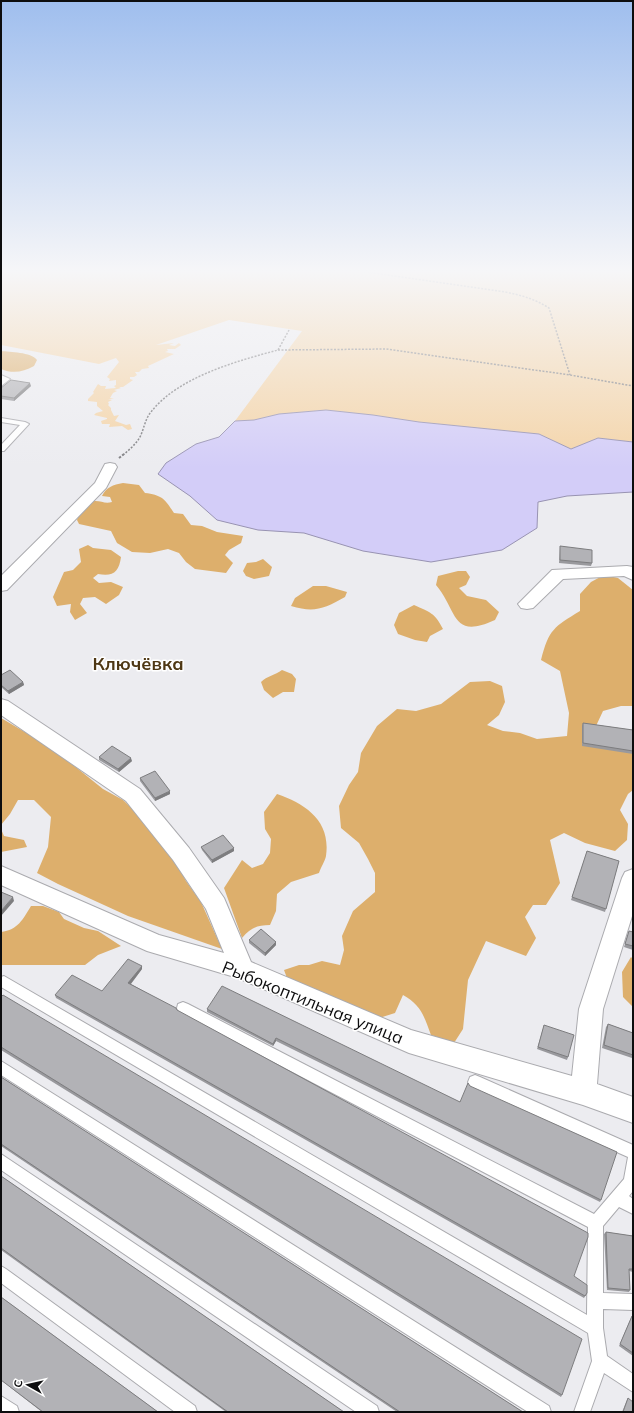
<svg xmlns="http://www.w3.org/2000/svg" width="634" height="1413" viewBox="0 0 634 1413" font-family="Mulish,sans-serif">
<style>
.green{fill:#f4d4a8}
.forest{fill:#ddaf6c}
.water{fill:#d3cdf8;stroke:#9893b2}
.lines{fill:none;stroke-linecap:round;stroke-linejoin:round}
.lane-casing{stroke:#ababaf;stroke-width:2}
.street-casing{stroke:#ababaf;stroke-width:2}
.path-far1{stroke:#7f7f82;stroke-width:1.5;stroke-dasharray:2 1.5;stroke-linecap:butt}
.path{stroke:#7f7f82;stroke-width:2;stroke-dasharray:2.5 1.5;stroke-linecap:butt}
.lane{fill:#fff;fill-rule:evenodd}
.street{fill:#fff;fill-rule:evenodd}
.wall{fill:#99999d}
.shaded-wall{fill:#7d7d7f}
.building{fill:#b2b2b6;stroke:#7d7d7f}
.labels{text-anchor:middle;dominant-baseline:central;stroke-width:3;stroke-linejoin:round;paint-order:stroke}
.near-street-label{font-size:17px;fill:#0d0d0e;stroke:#fff}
.district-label{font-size:18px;font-weight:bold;fill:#4e3714;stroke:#fff}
</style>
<rect width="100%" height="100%" fill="#ececf0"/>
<path class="green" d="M1 270H633V442L598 438 571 449 539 434 419 422 373 415 326 410 279 414 254 420 235 421 302 331 229 320 156 345 174 343 169 345 175 346 179 343 181 345 175 349H167L168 351 165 352 174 354C165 358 157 362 148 366L149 368 142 369 139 372H135L137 375 134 377H130V379L133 380 123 387H119L121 388 114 390 117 391 113 393 110 398 114 399H108L112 400 108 402 109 404 108 405 111 408V410L114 416 119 415 115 421 126 425 130 424 132 429 128 430 122 426 109 427 110 424H102L101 421 107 419V418L94 415 96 413 103 411 97 406V402L88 401V399L94 393 93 392 98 384 101 386H106L105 389 116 388 114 386 116 385V380L109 381 110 379 107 377 119 362 116 358 99 364 1 345Z"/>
<path class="forest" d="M1 351C10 352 31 352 37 360L34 366C23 372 13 374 1 369Z
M123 483 139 485 145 493C162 495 165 499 174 513L183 514 191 525 202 526 217 532 243 536 241 543 229 550 225 555 233 563 226 573 195 569 186 562 179 553 168 549 150 553 132 552 117 543 111 531 79 524 77 520C80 512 85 502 95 501 102 501 105 504 112 502L110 497 102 496C106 487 113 485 123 483Z
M88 545 93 548 111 550 121 557C119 572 113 577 98 574L93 578 99 583 111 582 123 587 119 595 106 604 95 597 83 598 80 604 87 613 75 620 70 612 71 604 57 606 53 597 64 572 73 570 81 562 79 549Z
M263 559 272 567 269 576 254 579 246 576 243 571 247 563 256 562Z
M458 571H466L470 577 466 585 459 588 467 596 486 600 499 612 495 620C451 640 458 611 436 585L438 576Z
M604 575 618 578 633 590V706H621L603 711 596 726 633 753V790L628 794 620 810 628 824 627 840 615 851 585 843 564 833 550 840 560 883 546 905H533L525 917 536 938 526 956 486 941 468 980 463 1029 454 1043 431 1035C424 1016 421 1005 403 995L395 1013 376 1019 330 999 308 986 287 978 284 970 299 965H309L322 961 340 965 344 950 342 936 353 911 375 892V873L368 859 359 843 341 828 339 806 349 785 358 772 361 753 377 726 397 709 416 711 441 704 470 682 490 681 502 686 505 702 499 715 487 725 503 731 520 733 537 739 567 736 569 713 560 671 541 660C549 629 554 627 580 611V594L591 582Z
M313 586H326L347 592 345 597C324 609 314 613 291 606L295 598Z
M414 605C430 612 435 613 443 629L430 636 427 642 415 640 398 634 394 625 399 613Z
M282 670 292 674 296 679 294 692H283L273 698 264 690 261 682C267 676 275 675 282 670Z
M1 718 52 748 103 789 123 800 139 815 174 856 186 881 201 902 222 949 128 916 58 884 37 873 48 847 51 817 34 800H18L10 814 1 825Z
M277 794C306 804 331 821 326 856 325 861 321 867 319 873L291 882 277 894 276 911 270 925C257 925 251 928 242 938L224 888 242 860 252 868 263 864 270 853 271 839 265 829 264 812Z
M1 829 4 836 24 840 27 847 1 852Z
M31 906H43L59 912 64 919 84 928 98 931 121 946 98 955 85 965H1V932C18 930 23 919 31 906Z
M631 957 633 959V1007L623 997 622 972Z"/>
<path class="water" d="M326 410 373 415 419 422 539 434 571 449 598 438 633 442V492L567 496 538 502 537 528 502 550 431 562 363 551 304 533 258 530 217 520 190 496 158 474 166 463 196 444 219 437 235 421 254 420 279 414Z"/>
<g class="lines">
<g class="lane-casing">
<path id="lane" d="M1 375 10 379 1 386Z
M1 418 25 422 29 424 4 451H1V445L20 425 1 422Z
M4 976 587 1315 588 1227 178 1012 177 1008 178 1004 183 1002 188 1004 594 1214 624 1179 628 1157 470 1087 468 1082 470 1077 475 1075 480 1077 633 1145V1191L629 1196 633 1199V1214L619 1207 603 1226V1293L633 1294V1310L603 1309V1328L607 1356 633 1374V1392L604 1373 590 1412H574L592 1361 588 1333 1 987V977Z
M1 1061 549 1406 551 1412H528L1 1075Z
M1 1154 377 1406 379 1412H356L1 1170Z
M1 1266 6 1269 195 1406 197 1412H175L1 1283Z
M1 1396 17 1406 19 1412H1Z"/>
</g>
<g class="street-casing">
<path id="street" d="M110 463 115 464 117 467 106 488 7 590 1 591V576L95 483 105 464Z
M627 566 633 567V580L624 576 563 579 533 608 527 609 521 608 518 604 552 570Z
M1 699 8 701 140 789 189 848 224 898 251 962 411 1030 572 1076 579 1009 622 878 625 872 633 869V913L603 1009 597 1084 633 1097V1123L583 1105 409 1053 238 978 147 951 1 885V866L159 935 224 953 206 909 173 860 126 801 1 715Z"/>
</g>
<path class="path-far1" d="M353 270 505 292C521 295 535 299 549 308L570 375
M278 350 386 349 570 375 633 386
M123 455C129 450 136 444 140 437 144 429 145 419 151 412 178 377 237 361 278 350L289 330"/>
<path class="path" d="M119 458 124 454"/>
<use href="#lane" class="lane"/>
<use href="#street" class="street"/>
</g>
<path class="wall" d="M31 386 14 401 1 399V388Z
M560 546 592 563 591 566 559 563Z
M1 675 23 682 24 685 9 694 1 687Z
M583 723 633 730V754L582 746V726Z
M99 757 132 761 119 772 99 760Z
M140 778 170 794 155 801 140 781Z
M201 847 234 851 212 863 202 850Z
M587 851 619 861 605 912 571 900Z
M629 931 633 932V950L624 947Z
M249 940 276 942V945L265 956 249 943Z
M142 969 131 984 177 1010 574 1276 587 1293 584 1298 56 998 55 995 102 991Z
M1 997 562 1395 561 1397 1 1050Z
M207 1009 460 1102 470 1086 601 1200 600 1202 276 1041 273 1046 207 1012Z
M608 1024 633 1033V1057L632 1058 602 1048 606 1027Z
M544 1025 568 1057 567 1060 537 1049Z
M1 1077 523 1412H397L1 1146Z
M1 1176 344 1412H226L1 1250Z
M606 1232 633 1236V1272L629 1271 630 1290 629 1292 607 1290 604 1234Z
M1 1297 158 1412H42L1 1380Z
M632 1316H633V1356L619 1346 631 1318Z
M628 1398 633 1412H622L627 1400Z"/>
<path class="shaded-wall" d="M30 383 31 386 14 401V398Z
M23 682 24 685 9 694 8 691Z
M131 758 132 761 119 772 118 769Z
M170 791V794L155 801V798Z
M234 848V851L212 863V860Z
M13 897 14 901 1 916V911Z
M276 942V945L265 956V953Z
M142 966V969L129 986 128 983Z
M276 1038V1041L273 1046V1044Z"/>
<path class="building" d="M11 380 30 383 14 398 1 396V388Z
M560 546 592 550V563L560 560Z
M10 670 23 682 8 691 1 685V675Z
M583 723 633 730V751L583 743Z
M112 746 131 758 118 769 99 757Z
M155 771 170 791 155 798 140 778Z
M223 835 234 848 212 860 201 847Z
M587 851 619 861 606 909 572 897Z
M1 892 13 897 1 911Z
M261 929 276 942 265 953 249 940Z
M629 931 633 932V946L625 944Z
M128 959 142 966 128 983 176 1008 177 1010 588 1233V1237L574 1276 587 1285V1293L585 1296 55 995 72 975 102 991Z
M222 986 460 1102 468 1083 470 1086 617 1152 601 1200 276 1038 273 1044 207 1009Z
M3 995 582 1339 562 1395 1 1047V997Z
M608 1024 633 1033V1055L604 1045Z
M544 1025 574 1035 568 1057 538 1047Z
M1 1077 523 1412H400L1 1144Z
M1 1176 344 1412H228L1 1248Z
M606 1232 633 1236V1269H629L630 1290 608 1288Z
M1 1297 158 1412H43L1 1380Z
M632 1316H633V1353L620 1344Z
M628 1398 633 1402V1412H623Z"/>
<linearGradient id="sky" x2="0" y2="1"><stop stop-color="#9fbeee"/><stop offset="0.58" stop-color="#f6f6f8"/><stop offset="1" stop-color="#f6f6f8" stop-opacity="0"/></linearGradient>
<rect width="634" height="468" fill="url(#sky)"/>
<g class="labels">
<g class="near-street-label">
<text transform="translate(313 1002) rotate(22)">Рыбокоптильная улица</text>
</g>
<g class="district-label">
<text x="138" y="663">Ключёвка</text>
</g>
</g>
<rect width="634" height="1413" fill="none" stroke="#0d0d0e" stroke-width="4"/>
<g transform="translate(28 1385) rotate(278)" stroke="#ffffff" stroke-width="3" paint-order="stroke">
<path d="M0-3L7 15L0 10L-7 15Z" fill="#0d0d0e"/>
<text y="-6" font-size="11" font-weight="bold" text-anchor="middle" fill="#0d0d0e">С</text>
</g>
</svg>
